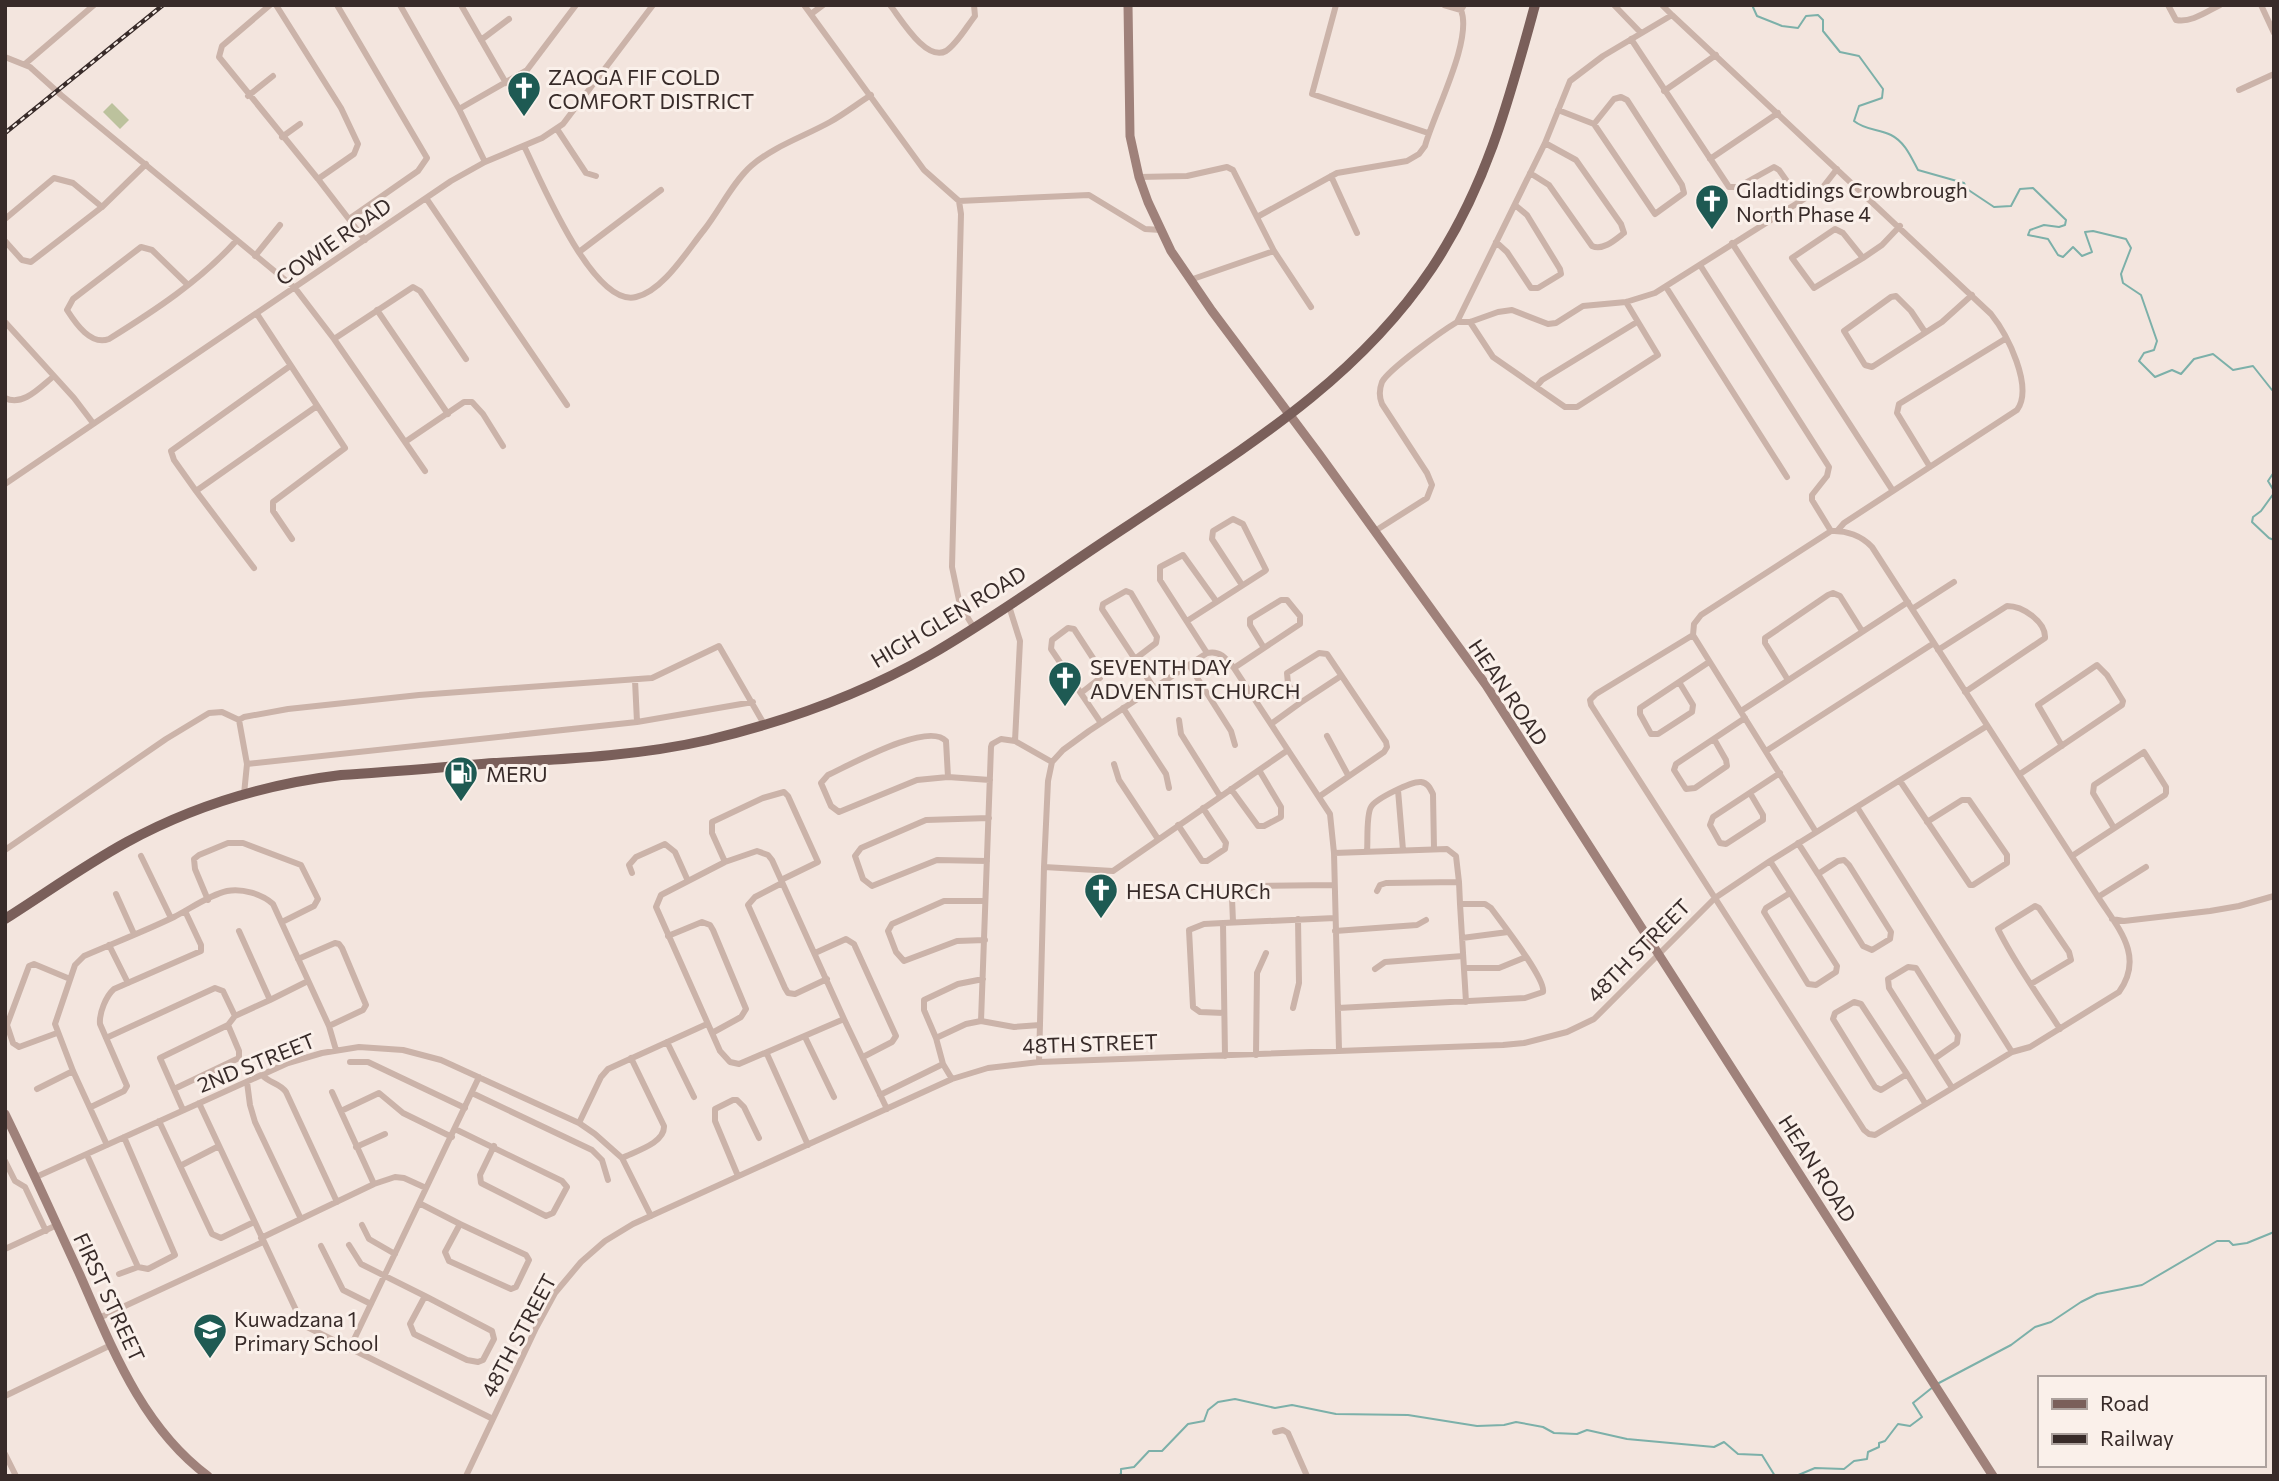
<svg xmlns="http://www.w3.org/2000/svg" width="2279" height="1481" viewBox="0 0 2279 1481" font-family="Commissioner,sans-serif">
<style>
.green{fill:#bcc29d}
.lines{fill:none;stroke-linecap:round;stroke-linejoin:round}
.stream{stroke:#7cb0a9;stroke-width:2}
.street{stroke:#cbb3a9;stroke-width:6}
.secondary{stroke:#9f817a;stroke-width:9}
.primary{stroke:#7a5f5a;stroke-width:10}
.rail-casing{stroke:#382b29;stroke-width:4.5}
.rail{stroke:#faf0ea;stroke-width:2;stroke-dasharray:5;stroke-linecap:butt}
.labels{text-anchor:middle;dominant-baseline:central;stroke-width:6;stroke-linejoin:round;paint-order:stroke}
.poi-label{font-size:21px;fill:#382b29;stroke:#faf0ea;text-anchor:start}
.street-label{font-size:21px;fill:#382b29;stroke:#faf0ea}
</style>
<rect width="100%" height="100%" fill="#f3e5de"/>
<path class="green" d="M112 103 129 120 120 129 103 112Z"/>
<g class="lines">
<path class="stream" d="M1752 5 1757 16 1782 26 1798 28 1806 16 1818 15 1823 20V31L1840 52 1859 56 1883 89 1882 98 1859 106 1854 121C1865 130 1878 129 1891 135 1905 142 1911 157 1918 170L1964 183 1967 189 1994 207 2011 206 2020 189 2033 188 2066 220 2065 225 2059 227 2044 225 2030 230 2028 235 2048 239 2058 255 2063 257 2073 247 2082 256 2092 252 2085 232 2093 231 2126 239 2131 248 2121 274 2123 283 2141 295 2157 341 2154 350 2144 353 2139 361 2155 377 2172 370 2181 374 2194 359 2213 354 2233 370 2253 366 2272 390 2274 389
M2274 472 2268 481 2274 491
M2274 493 2261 511 2253 517 2252 522 2269 538 2274 540
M1937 1384 2011 1345 2035 1327 2051 1322 2081 1302 2097 1294 2142 1285 2217 1241H2229L2233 1245 2247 1243 2274 1232
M1117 1476 1121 1474V1469L1134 1467 1149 1451H1162L1188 1424 1204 1421 1208 1410 1218 1402 1235 1399 1275 1408 1292 1405 1336 1414 1408 1415 1477 1426 1504 1425 1516 1422 1543 1427 1554 1433 1577 1434 1587 1430 1627 1439 1714 1447 1724 1442 1738 1454 1762 1455 1775 1476
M1796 1476 1815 1468 1844 1469 1854 1461 1867 1459 1868 1452 1879 1447V1443L1885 1441 1898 1424 1910 1426 1922 1417 1913 1403 1933 1387"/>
<path class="street" d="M270 5 222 46 219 57 318 179 365 240
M276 5 341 108 358 144 354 154 318 179
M337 5 427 158 418 171 349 219
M400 5 459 109 485 162
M461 5 506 83
M804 5 924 170 959 201 961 214 952 567 960 605 974 628
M890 5C901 19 926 62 946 51 957 44 967 26 975 16L974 5
M1336 5 1312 94 1428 133
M1444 5 1461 10
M1614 5 1641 33
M1662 5 1672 15
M2168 5 2176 20C2191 23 2206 12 2220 5
M2261 5 2274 33
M811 14 823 5
M1631 39 1729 187H1738L1774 167 1779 170 1801 201
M481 40 509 19
M5 57 30 67 61 95 295 288 334 339 425 471
M25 64 94 5
M2239 90 2274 74
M1664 91 1716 55
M248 96 273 76
M459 109 527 70 576 5
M1558 110 1594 124 1655 214 1684 193 1682 185 1627 100 1621 97 1614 99 1594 124
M557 129 586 173 596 176
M282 137 300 124
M524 146C540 178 593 308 636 297 663 291 687 251 704 230 719 211 733 182 751 166 774 146 805 136 830 122 844 114 857 104 871 95
M1710 159 1778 113
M1530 173 1549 185 1592 246C1603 251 1615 240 1624 233L1621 224 1576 160 1545 143
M1331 176 1357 233
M1139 177 1187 176 1227 167 1233 170 1274 251 1311 307
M426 198 567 405
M959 201 1089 195 1145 229 1161 230
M1257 217 1337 173 1407 161 1419 154 1425 146C1434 113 1473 40 1461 10L1464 5
M5 219 54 178 73 183 102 207
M1835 229 1843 233 1863 258 1814 288 1792 258Z
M5 241 22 260 31 262 102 207 146 164
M1496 242 1507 252 1531 288H1538L1561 274 1560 269 1527 215 1515 205
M1732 243 1893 491
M579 252 661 190
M255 256 280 225
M1863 258 1882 245 1900 226
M1700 265 1829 467 1827 476 1812 495V500L1831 531
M1190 280 1274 251
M188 285 152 250 141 247 73 299 67 310C76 324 91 346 109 339 154 311 200 281 236 241
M1666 287 1787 477
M377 310 448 414
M257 314 345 448 273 502V511L292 539
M5 322 74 398 93 423
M1457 322H1470L1498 312 1512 310 1548 324 1556 323 1583 306 1626 302 1655 293 1823 187 1837 169
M1470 322 1493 357 1565 407H1577L1658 355 1626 302
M1925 332 1911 311 1896 296 1891 297 1844 331 1865 365 1872 367 1942 322 1972 295
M334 339 413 287 420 291 466 359
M1536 387 1542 380 1637 322
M5 398C23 407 40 387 54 376
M405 442 464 402H472L483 414 503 446
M1930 467 1897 413 1899 404 2005 339
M5 484 451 181 485 162 542 138 563 124 653 5
M196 491 317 406
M1375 531 1427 498 1432 485 1427 473 1382 404C1379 397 1379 390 1382 382 1389 369 1442 331 1457 322L1545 143 1570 81 1603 56 1672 15 1991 314C2007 334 2034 387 2017 410L1844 523 1838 530
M254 568 196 491 174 460 171 451 290 366
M1009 606 1020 641 1015 741 1052 762
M1912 609 1954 582
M1187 621 1265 571 1266 570 1243 524 1233 519 1213 531 1212 539 1242 585
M1693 635 1596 694 1590 700 1591 705 1864 1130 1869 1134 1875 1135 2012 1052
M1938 650 2007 606C2023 606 2046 622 2045 638L1965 692
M1207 653 1160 580V567L1183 555 1216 601
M1135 659 1156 643 1157 637 1131 593 1126 591 1103 604 1102 609 1154 688
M1189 665 1231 731 1235 745
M1234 668 1300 624V616L1287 600H1281L1250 619V625L1264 648
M635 680 637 722
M1788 680 1765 643V638L1828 595 1833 593 1840 596 1862 631
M1679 682 1693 705 1692 712 1658 734H1651L1640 714V708L1709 662
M1081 693 1100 678 1102 672 1074 629 1068 628 1052 640 1051 649 1101 723
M1300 703 1341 676
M1123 708 1166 774 1169 788
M1741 711 1908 602
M239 720 247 764 244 794
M1179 720 1181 734 1220 796
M1271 724 1300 703 1288 684 1287 673 1319 653 1327 654 1386 742 1387 747 1384 752 1320 796
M1327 736 1348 775
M1714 739 1726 760 1727 766 1695 788 1686 789 1674 770 1676 764 1745 718
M1766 751 1934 643
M247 764 637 722 753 702
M1114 764 1119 780 1158 839
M2020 774 2122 705 2123 701 2107 675 2097 665 2038 705 2062 746
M948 777 946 741C928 721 850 765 828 775L821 783 831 806 839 812 917 780 948 777 990 780
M1900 781 1970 885H1973L2007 863V855L1969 800H1962L1927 822
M1231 789 1258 826H1264L1281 817V807L1259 770
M1398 790 1403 850
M1750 793 1763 815V820L1726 844 1720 843 1710 825 1713 817 1780 773
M1178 825 1202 861H1207L1225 849 1226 843 1203 808
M1816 832 1693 635 1694 624 1701 615 1831 531C1846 530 1862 536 1872 547L2098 897C2118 928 2145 956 2119 992L2030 1047 2012 1052 1857 807
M1798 843 1818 874
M5 850 166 739 209 713 222 712 239 720 244 717 288 709 419 695 652 678 719 646 764 724
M757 851 768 855 772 860 844 1019 739 1064 730 1062 720 1051 656 907 661 895 725 862Z
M1367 852C1368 841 1366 815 1371 807 1375 799 1412 781 1421 782 1428 783 1430 788 1433 794L1434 849
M1334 853 1447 849 1456 856 1459 882
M141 856 171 918
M2072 856 2165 795 2166 793V787L2144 752 2094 785 2093 793 2114 828
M1844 860 1849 865 1891 932 1890 939 1872 950 1863 946 1818 874 1838 861Z
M987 861 937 860 872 886 863 879 855 856 861 848 926 820 989 818
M1770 861 1837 966 1836 972 1816 985 1808 984 1764 912 1766 908 1790 893
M725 862 712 833V822L763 798 784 792 788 796 818 862 781 880
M1044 867 1113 871 1288 750
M632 873 629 865 636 857 665 844 675 852 688 881
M782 883 755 897 748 905 785 988 788 993 795 994 827 979
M1377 891 1380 885 1386 883 1459 882 1460 904
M116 894 134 934
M2098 897 2146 867
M208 900 195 869 194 859 199 855 228 843H243L301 865 318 899 314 906 282 922
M2112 919 2124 921 2210 911 2239 906 2274 896
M1233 922 1232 898 1241 892 1256 886 1334 885
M1223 923 1204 924 1189 930 1193 1007 1200 1012 1224 1013
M1335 931 1417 925 1426 920
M668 936 702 922 710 925 713 930 746 1009 741 1017 712 1033
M1462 938 1508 932
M985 940 957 941 904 961 896 952 888 931 892 924 944 901H985
M109 945 128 983
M815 953 846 939 854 944 896 1036 892 1042 863 1057
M298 959 335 943 339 944 342 948 366 1005 363 1010 329 1026
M1464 968H1499L1526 957
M1375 969 1385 962 1463 956
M2031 984 2071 960 2069 952 2039 908 2035 906 1998 929C2015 964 2039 996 2060 1029
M270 1000 308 981
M1854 1002 1861 1004 1907 1074 1881 1090 1875 1087 1833 1019 1835 1013Z
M1293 1008 1299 983 1298 919
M1338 1008 1525 998 1543 992C1546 979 1501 922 1491 908L1485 904H1460L1466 1002
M844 1019 887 1109
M981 1021 991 747 992 744 1001 739 1015 741
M57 1033 19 1047 13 1043 7 1025 29 966 34 964 70 979
M805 1037 834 1097
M106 1038 215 988 223 991 235 1016 270 1000 239 931
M936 1038 924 1010V1000L958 984 983 979
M667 1042 694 1097
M767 1054 808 1145
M1256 1055 1257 973 1266 953
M1225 1056 1223 923 1335 918
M1934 1059 1957 1043 1958 1035 1916 968 1908 967 1888 979 1889 988 1951 1086
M350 1062H368L465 1108
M1039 1062 1044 867 1048 781 1052 762 1063 750 1089 731 1207 653C1220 650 1226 658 1234 668L1330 814 1334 853 1339 1050
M1907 1074 1925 1103
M262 1075C269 1083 280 1083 286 1092L337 1202
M952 1079 943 1064 936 1038 966 1024 981 1021 1014 1027 1040 1025
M247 1082 250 1105 255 1122 301 1219
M37 1089 73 1071
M174 1089 239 1058V1051L228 1025
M332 1092 374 1184
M472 1093 592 1150 602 1160 608 1180
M880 1095 943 1064
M199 1103 303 1325 493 1419
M91 1107 124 1091 127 1086 100 1024C99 1013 106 996 114 989L201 951V945L185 911
M183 1110 160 1058 228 1025 235 1016
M341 1111 379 1093 403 1113 452 1137
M159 1121 212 1234 221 1238 254 1222
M579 1123 601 1077 608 1069 707 1024
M455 1129 562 1181 567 1187 553 1213 546 1216 481 1183 480 1175 494 1146
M107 1145 73 1071 55 1024 75 965 84 956C114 943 145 931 174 917 190 909 209 895 227 891 242 888 262 894 273 904L329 1026 336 1050
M356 1147 385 1134
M87 1155 138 1267
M622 1158C636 1151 665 1143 664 1126L631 1058
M5 1161 15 1181 25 1187 46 1231
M180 1166 219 1146
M738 1176 715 1121V1109L733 1100H737L744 1107 759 1138
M36 1177 288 1063 322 1053 359 1047 403 1050 441 1060 579 1123 595 1134 622 1158 651 1216
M419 1203 460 1224 445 1252 449 1261 511 1289 516 1287 529 1260 526 1255 460 1224
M362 1225 369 1239 395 1254
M261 1238 374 1184 395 1177 404 1178 426 1188
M349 1245 361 1264 425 1296 410 1324 414 1334 467 1360 478 1362 483 1360 494 1339 492 1331 425 1296
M321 1246 343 1290 371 1304
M5 1249 57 1225
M119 1274 138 1267 148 1269 175 1255 124 1137
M99 1318 263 1242
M349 1350 479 1077
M5 1396 111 1345
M1275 1432 1283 1430 1288 1433 1307 1476
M5 1454 16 1476
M466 1476 536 1328 555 1293 581 1262 605 1241 633 1224 952 1079 988 1068 1039 1062 1503 1045 1524 1043 1567 1032 1594 1019 1715 898 1770 861 1987 726"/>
<path class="secondary" d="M1128 5 1130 136 1139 177 1148 202 1171 251 1212 311 1319 454 1486 685 1993 1476
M5 1114C31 1167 55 1221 80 1275 112 1348 142 1427 208 1476"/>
<path class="primary" d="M5 919C46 893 85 865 127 842 193 806 267 784 341 775 392 772 443 767 494 763 566 759 638 756 708 740 784 722 862 694 930 655 999 615 1063 568 1129 525 1241 450 1355 383 1432 268 1487 185 1509 100 1535 5"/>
<g class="rail-casing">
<path id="rail" d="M5 133 163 5"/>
</g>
<use href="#rail" class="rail"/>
</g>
<defs>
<g id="church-pin" transform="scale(1.75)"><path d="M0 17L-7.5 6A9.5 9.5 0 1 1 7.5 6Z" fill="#1e5a53" stroke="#faf0ea"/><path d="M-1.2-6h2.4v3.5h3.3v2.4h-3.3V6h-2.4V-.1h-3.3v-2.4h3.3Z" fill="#fff"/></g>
<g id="fuel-pin" transform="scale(1.75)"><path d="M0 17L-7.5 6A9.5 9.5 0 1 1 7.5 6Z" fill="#1e5a53" stroke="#faf0ea"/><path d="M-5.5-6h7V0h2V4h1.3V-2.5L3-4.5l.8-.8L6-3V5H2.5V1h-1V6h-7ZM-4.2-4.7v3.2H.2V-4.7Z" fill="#fff"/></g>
<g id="school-pin" transform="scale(1.75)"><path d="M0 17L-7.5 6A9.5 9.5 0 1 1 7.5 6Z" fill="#1e5a53" stroke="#faf0ea"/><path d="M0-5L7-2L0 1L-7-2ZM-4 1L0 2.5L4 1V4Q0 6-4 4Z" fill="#fff"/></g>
</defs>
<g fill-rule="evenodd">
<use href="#church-pin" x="524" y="88"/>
<use href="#church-pin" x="1712" y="201"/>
<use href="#church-pin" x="1065" y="678"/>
<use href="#fuel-pin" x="461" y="773"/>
<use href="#church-pin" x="1101" y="890"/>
<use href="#school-pin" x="210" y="1330"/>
</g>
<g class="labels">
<g class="poi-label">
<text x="548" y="76">ZAOGA FIF COLD<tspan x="548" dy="24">COMFORT DISTRICT</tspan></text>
<text x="1736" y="189">Gladtidings Crowbrough<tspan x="1736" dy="24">North Phase 4</tspan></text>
<text x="1090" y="666">SEVENTH DAY<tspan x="1090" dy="24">ADVENTIST CHURCH</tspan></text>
<text x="486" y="773">MERU</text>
<text x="1126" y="890">HESA CHURCh</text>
<text x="234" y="1318">Kuwadzana 1<tspan x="234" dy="24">Primary School</tspan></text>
</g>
<g class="street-label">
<text transform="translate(333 241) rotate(-35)">COWIE ROAD</text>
<text transform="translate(948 616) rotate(-31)">HIGH GLEN ROAD</text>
<text transform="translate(1509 692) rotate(56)">HEAN ROAD</text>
<text transform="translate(1638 950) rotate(-45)">48TH STREET</text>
<text transform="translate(1090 1043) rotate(-2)">48TH STREET</text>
<text transform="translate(256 1062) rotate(-22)">2ND STREET</text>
<text transform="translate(1818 1168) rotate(57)">HEAN ROAD</text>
<text transform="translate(110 1297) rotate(65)">FIRST STREET</text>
<text transform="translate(518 1335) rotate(-62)">48TH STREET</text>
</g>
</g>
<rect width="2279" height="1481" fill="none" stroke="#382b29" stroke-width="14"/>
<rect x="2038" y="1376" width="228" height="91" fill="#faf0ea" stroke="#aca19d" stroke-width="2"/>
<rect x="2052" y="1399" width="35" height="10" fill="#7a5f5a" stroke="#aca19d" stroke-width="2"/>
<text x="2100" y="1411" font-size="21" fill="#382b29">Road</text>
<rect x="2052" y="1434" width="35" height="10" fill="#382b29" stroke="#aca19d" stroke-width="2"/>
<text x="2100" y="1446" font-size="21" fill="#382b29">Railway</text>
</svg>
